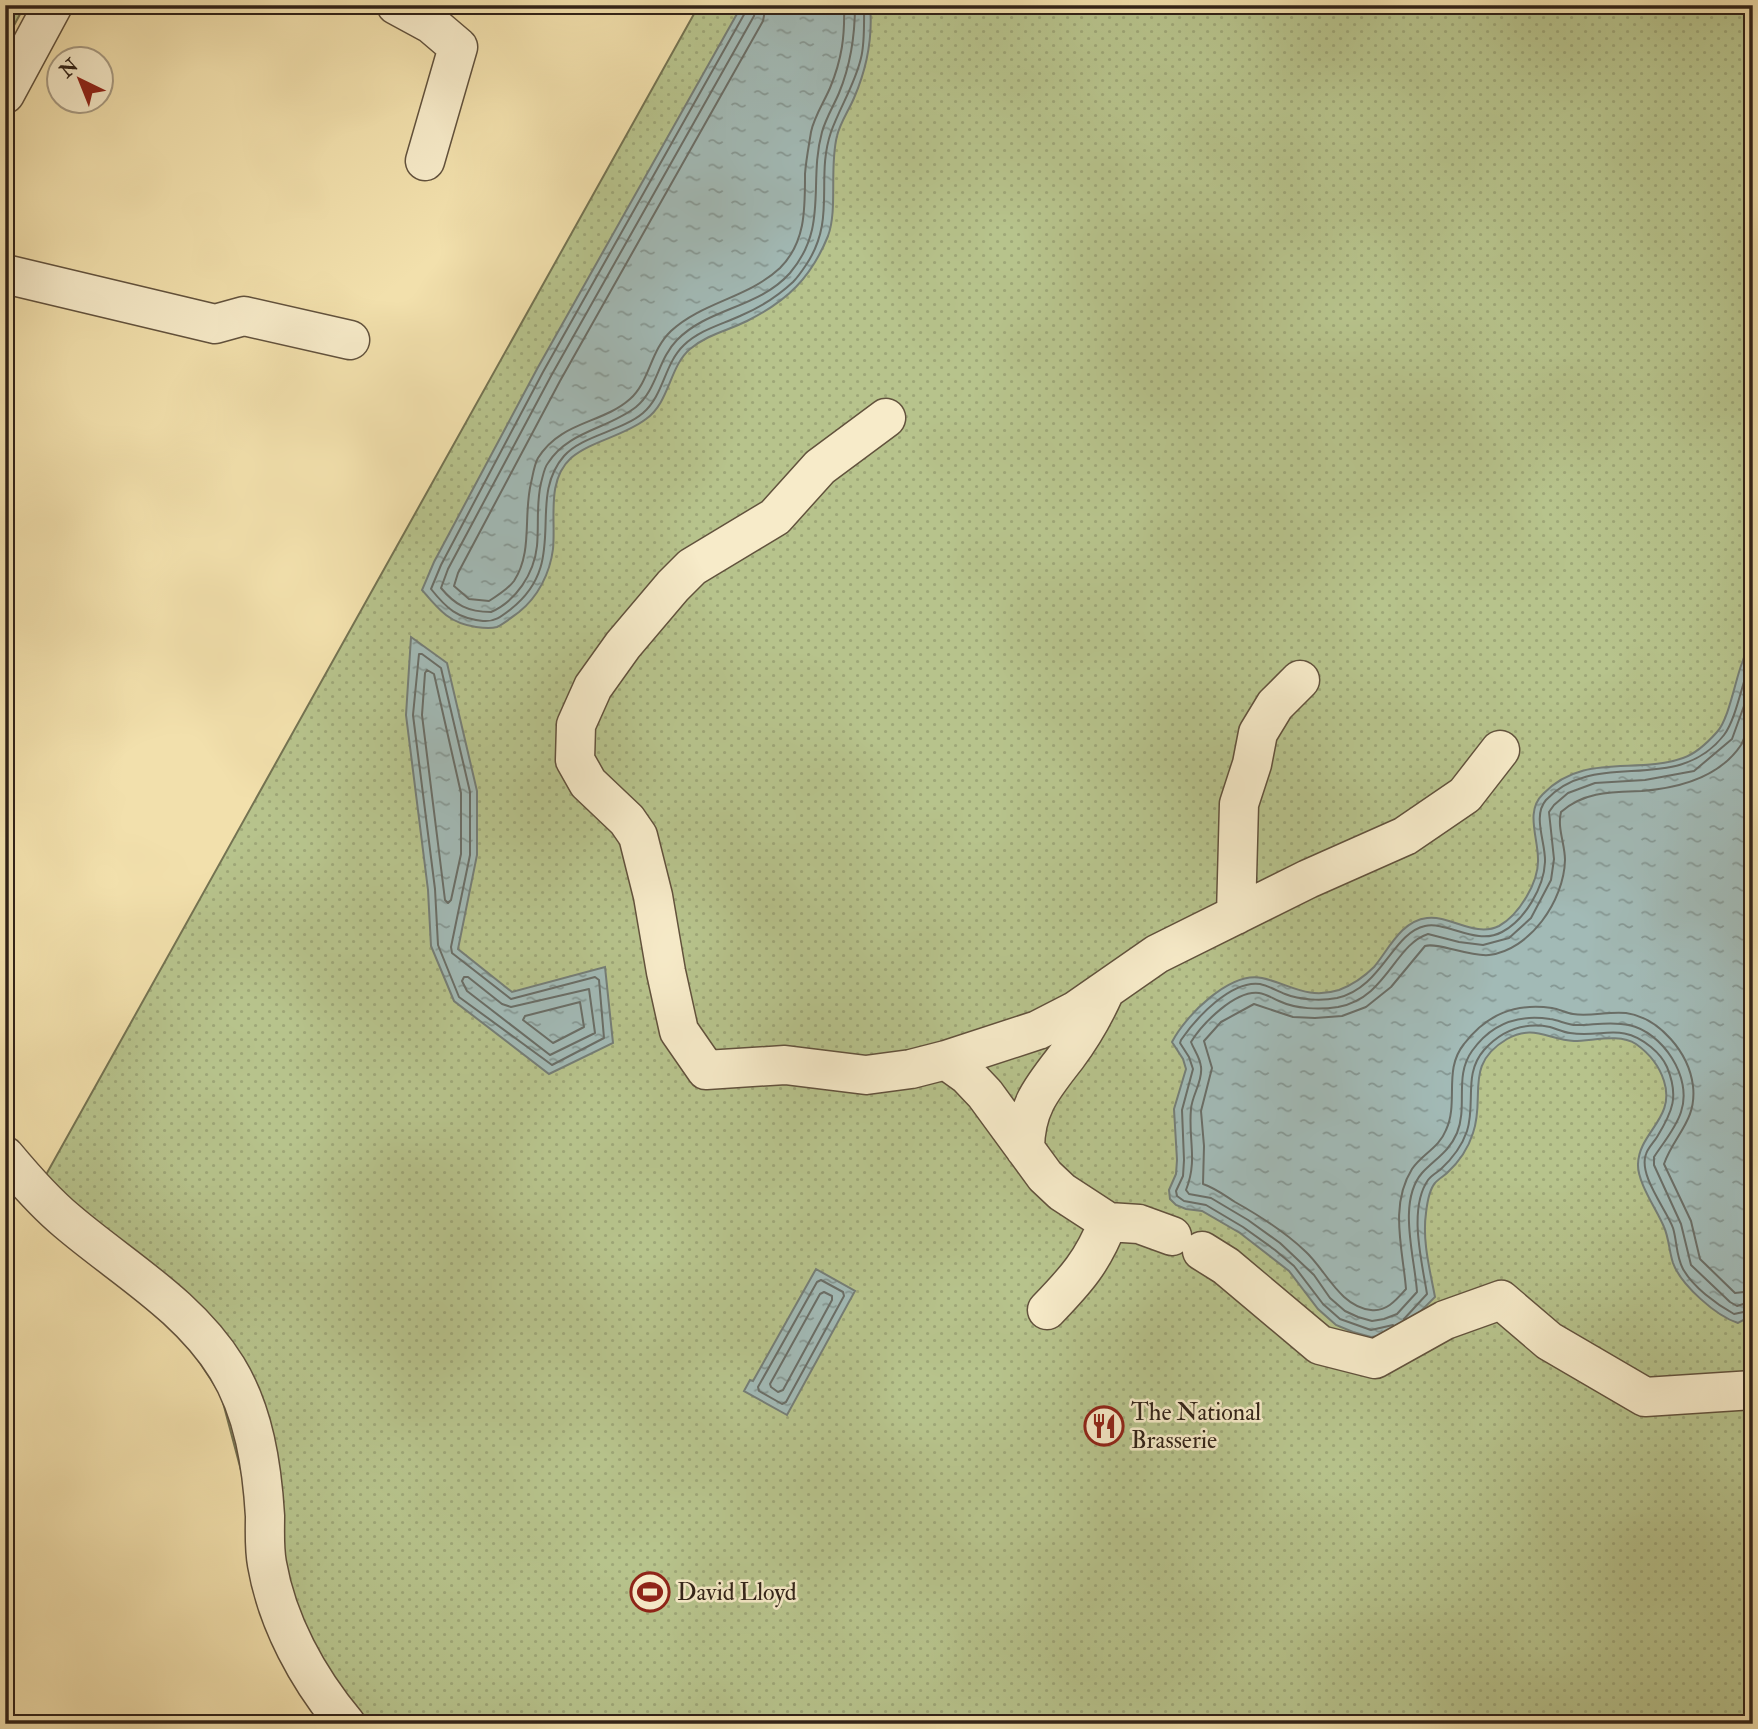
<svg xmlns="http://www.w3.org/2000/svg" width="1758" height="1729" viewBox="0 0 1758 1729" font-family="'IM FELL Double Pica',serif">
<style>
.grass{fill:url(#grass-dots);stroke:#747352;stroke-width:2}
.forest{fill:url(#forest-crowns);stroke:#747352;stroke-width:2}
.water{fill:url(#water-ripples);stroke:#757e77;stroke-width:2}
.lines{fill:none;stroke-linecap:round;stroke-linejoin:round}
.shore{stroke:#6a6e67;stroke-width:2}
.minor-casing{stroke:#62523d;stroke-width:41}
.minor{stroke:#f7ebc9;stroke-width:38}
.labels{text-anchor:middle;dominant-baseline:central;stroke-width:5;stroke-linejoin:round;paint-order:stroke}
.poi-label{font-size:24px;fill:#322318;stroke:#f7ebc9;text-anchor:start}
</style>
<defs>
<pattern id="grass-dots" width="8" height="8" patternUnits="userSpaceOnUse" patternTransform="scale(1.75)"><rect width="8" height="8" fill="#b7c38c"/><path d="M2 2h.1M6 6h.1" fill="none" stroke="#9ea778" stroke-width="1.8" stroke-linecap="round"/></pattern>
<pattern id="forest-crowns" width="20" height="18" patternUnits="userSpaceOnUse" patternTransform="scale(1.75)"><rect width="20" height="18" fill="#b7c38c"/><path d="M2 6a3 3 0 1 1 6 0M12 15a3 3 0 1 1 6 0" fill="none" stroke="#9ea778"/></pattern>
<pattern id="water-ripples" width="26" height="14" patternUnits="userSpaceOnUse" patternTransform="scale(1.75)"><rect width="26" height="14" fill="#a2bab6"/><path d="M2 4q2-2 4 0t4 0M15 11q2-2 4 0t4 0" fill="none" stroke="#859793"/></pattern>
</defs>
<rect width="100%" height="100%" fill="#f2e0ac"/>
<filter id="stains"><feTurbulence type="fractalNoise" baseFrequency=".00286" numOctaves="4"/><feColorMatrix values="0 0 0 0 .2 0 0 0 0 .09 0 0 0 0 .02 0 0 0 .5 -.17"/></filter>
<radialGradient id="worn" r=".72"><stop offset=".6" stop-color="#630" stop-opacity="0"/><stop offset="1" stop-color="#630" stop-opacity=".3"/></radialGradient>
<path class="grass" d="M699 5H1753V1724H324L247 1493 221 1395 183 1337 28 1207Z"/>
<path class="forest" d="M5 5H25L5 42Z"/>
<path class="water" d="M742 5H870C873 38 867 68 854 98 849 110 840 123 837 136 829 167 838 209 828 236 811 278 787 301 747 321 727 331 708 334 690 349 669 367 670 402 646 419 624 436 591 441 571 458 546 481 556 519 553 549 550 573 538 597 519 612 512 617 505 623 497 627 490 629 483 628 476 627 449 623 439 610 422 590L434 562 537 369Z
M411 637 447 663 477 791V855L458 949 512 992 605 967 613 1043 549 1074 454 1001 431 946 428 890 406 715Z
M1753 638V1315L1738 1323C1716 1316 1681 1285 1673 1263 1669 1251 1669 1238 1664 1227 1657 1210 1637 1182 1638 1164 1639 1132 1676 1118 1664 1081 1659 1065 1650 1054 1636 1044 1619 1033 1593 1041 1574 1041 1549 1040 1533 1024 1507 1039 1463 1065 1486 1096 1473 1133 1468 1149 1459 1162 1447 1173 1444 1176 1438 1179 1435 1183 1429 1190 1427 1204 1426 1213 1422 1241 1430 1270 1435 1297L1405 1327 1388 1335 1371 1337 1353 1332 1336 1325 1318 1309 1289 1271 1240 1233 1202 1211 1186 1209 1176 1205 1170 1199 1169 1190 1176 1174 1177 1160 1174 1109 1186 1069 1183 1059 1172 1042C1185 1016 1230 971 1262 978 1290 984 1307 1000 1339 990 1352 985 1364 977 1374 967 1389 949 1401 921 1427 918 1450 915 1475 938 1499 926 1519 915 1539 882 1538 859 1538 837 1525 811 1543 794 1584 752 1635 775 1683 758 1695 754 1709 741 1717 732 1729 719 1735 681 1742 663 1745 654 1749 646 1753 638Z
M816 1269 855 1291 787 1415 744 1391 750 1380 753 1381Z"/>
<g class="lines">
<path class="shore" d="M747 5 746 11 543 372 441 565 431 589C447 609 457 618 483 621 495 622 502 616 511 609 571 562 525 501 564 456 581 436 622 431 643 413 664 395 664 364 684 345 700 330 720 325 740 316 759 308 778 296 793 282 798 277 802 271 806 265 837 219 815 179 831 132 840 107 855 84 861 58 865 42 864 22 864 5
M756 5 754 16 551 376 448 569 441 588C455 605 468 612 491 612 516 601 534 574 537 546 539 525 536 504 541 483 543 476 544 468 548 463 568 431 608 429 636 407 657 390 658 359 677 340 708 308 759 308 790 273 829 227 808 183 822 132 826 118 834 105 839 93 851 64 855 37 855 5
M766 5 763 21 560 381 458 573 454 586 469 599 489 601C497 596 508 589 514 581 533 552 523 516 531 483 533 475 534 465 538 458 561 421 602 424 630 399 650 381 650 351 671 331 702 302 748 298 780 268 806 242 805 208 805 174 806 160 809 145 811 132 814 117 824 102 830 88 842 59 845 36 844 5
M419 654H422L441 668 470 792V855L451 947 452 953 511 999 595 977 599 980 604 1038 552 1065 459 997 438 945 435 889 413 715Z
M427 670 434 674 461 793V854L451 900 448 903 445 900 422 715 425 673Z
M1753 681 1732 739 1694 771 1645 780 1595 783 1568 793 1554 805 1549 812 1554 859 1551 880 1531 918 1509 938 1483 945 1459 942 1428 934C1394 945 1387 998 1338 1007 1319 1010 1296 1009 1279 1001 1272 998 1266 994 1259 993 1235 990 1202 1024 1191 1042 1194 1050 1200 1057 1201 1067 1203 1081 1192 1095 1191 1109 1188 1139 1198 1160 1186 1190L1189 1194 1211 1198 1248 1220 1280 1243 1314 1275 1330 1298 1345 1311 1358 1317 1372 1321 1384 1319 1397 1314 1417 1292C1415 1258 1397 1202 1422 1173 1435 1159 1449 1152 1457 1133 1468 1106 1454 1076 1472 1051 1491 1024 1517 1014 1550 1019 1559 1020 1567 1025 1576 1025 1593 1025 1611 1021 1629 1025 1662 1032 1693 1077 1681 1112 1676 1128 1663 1143 1654 1157V1165L1681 1224 1691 1265 1730 1302 1737 1306 1753 1301
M1753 715C1749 724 1746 736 1741 745 1719 778 1679 788 1642 791 1613 792 1584 791 1561 812 1557 828 1565 844 1565 860 1564 901 1530 950 1489 955 1469 957 1438 942 1425 946L1391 987 1366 1007 1342 1016 1315 1018 1293 1017 1254 1004 1221 1022 1204 1041 1212 1068 1201 1111 1204 1146 1203 1184C1215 1188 1224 1195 1235 1202 1260 1216 1284 1231 1305 1251 1326 1270 1339 1306 1371 1310 1387 1312 1397 1299 1406 1289 1403 1250 1389 1206 1412 1169 1422 1154 1439 1148 1446 1130 1459 1102 1443 1070 1464 1044 1487 1014 1515 1003 1552 1008 1559 1009 1566 1013 1573 1014 1590 1017 1608 1011 1626 1013 1660 1018 1689 1053 1693 1086 1697 1121 1674 1135 1664 1164L1691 1221 1700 1259 1735 1293 1753 1291
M464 977H468L502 1004 511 1007 589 989 595 1033 550 1055 467 991 462 981Z
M580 1002 584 1027 553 1043 523 1020 525 1016Z
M821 1280 843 1292 844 1296 786 1402 782 1404 759 1391 758 1387 817 1282Z
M824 1292 832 1296V1300L783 1390 778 1392 771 1387 770 1384 820 1294Z
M1404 1319 1427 1294C1422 1262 1408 1209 1428 1180 1431 1176 1436 1173 1440 1170 1452 1159 1462 1146 1467 1131 1476 1103 1463 1074 1484 1050 1502 1030 1523 1022 1550 1027 1557 1029 1563 1032 1570 1033 1603 1038 1621 1022 1651 1047 1657 1052 1664 1060 1667 1067 1679 1096 1673 1111 1657 1137 1654 1142 1648 1148 1646 1154 1638 1175 1666 1209 1673 1228 1677 1241 1676 1256 1683 1269 1693 1287 1716 1304 1734 1314L1753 1310
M1393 1325 1371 1330 1340 1319 1323 1304 1294 1266 1275 1250 1243 1227 1206 1205 1184 1201 1177 1196 1176 1191 1183 1176 1184 1160 1182 1110 1193 1069 1189 1057 1180 1043 1181 1040C1196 1018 1231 980 1260 984 1269 986 1277 991 1285 994 1300 1000 1321 1001 1337 998 1382 988 1392 933 1425 926 1447 921 1476 946 1502 932 1525 920 1544 887 1545 862 1546 843 1532 816 1546 800 1595 747 1676 797 1724 735 1737 718 1743 677 1753 656"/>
<g class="minor-casing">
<path id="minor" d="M396 5 431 24 458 47 425 161
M5 94 53 5
M5 274 215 324 244 316 350 340
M886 418 820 467 775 517 692 567 673 586 623 645 593 687 576 725 575 760 588 783 627 820 638 836 653 896 666 972 679 1031 706 1070 785 1065 866 1075 911 1069 946 1060 1038 1030 1075 1011 1157 954 1308 879 1405 836 1465 795 1500 750
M1236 915 1239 804 1252 764 1258 733 1275 705 1300 680
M946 1060 967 1075 985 1094 1045 1176 1062 1192 1108 1222
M1025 1149C1025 1107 1043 1087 1067 1056 1082 1036 1094 1015 1104 993
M5 1156C25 1180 44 1202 67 1221 122 1268 188 1305 227 1368 254 1412 262 1466 265 1516 265 1532 264 1548 267 1564 277 1622 308 1679 346 1724
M1202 1251 1226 1266 1320 1345 1375 1359 1445 1320 1501 1300 1549 1341 1645 1397 1753 1390
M1047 1310C1076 1280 1093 1261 1108 1222L1139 1224 1172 1236"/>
</g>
<use href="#minor" class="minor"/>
</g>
<defs>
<g id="restaurant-ring" transform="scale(2.0125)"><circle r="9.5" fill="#f7ebc9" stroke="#8f2418" stroke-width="1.5"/><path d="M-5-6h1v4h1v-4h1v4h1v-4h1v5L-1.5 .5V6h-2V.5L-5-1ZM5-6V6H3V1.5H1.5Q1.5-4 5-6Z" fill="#8f2418"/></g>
<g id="stadium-ring" transform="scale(2.0125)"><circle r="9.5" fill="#f7ebc9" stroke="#8f2418" stroke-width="1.5"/><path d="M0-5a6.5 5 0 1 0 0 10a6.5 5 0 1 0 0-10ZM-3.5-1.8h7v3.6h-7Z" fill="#8f2418"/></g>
</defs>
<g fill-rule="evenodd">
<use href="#restaurant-ring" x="1104" y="1426"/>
<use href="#stadium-ring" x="650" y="1592"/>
</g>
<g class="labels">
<g class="poi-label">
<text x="1131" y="1412">The National<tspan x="1131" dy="28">Brasserie</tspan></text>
<text x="677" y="1592">David Lloyd</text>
</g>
</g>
<rect width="1758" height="1729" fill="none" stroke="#f2e0ac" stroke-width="28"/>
<rect x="7" y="7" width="1744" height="1715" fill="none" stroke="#322318" stroke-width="3.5"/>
<rect x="14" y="14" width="1730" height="1701" fill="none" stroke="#322318" stroke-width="2"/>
<g transform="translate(80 80) rotate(317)"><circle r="33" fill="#f7ebc9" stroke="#a89b82" stroke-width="2"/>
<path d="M0-5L12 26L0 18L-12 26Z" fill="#8f2418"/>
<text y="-10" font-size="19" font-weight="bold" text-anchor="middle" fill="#322318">N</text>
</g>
<rect width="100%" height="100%" filter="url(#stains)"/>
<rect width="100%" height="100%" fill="url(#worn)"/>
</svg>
